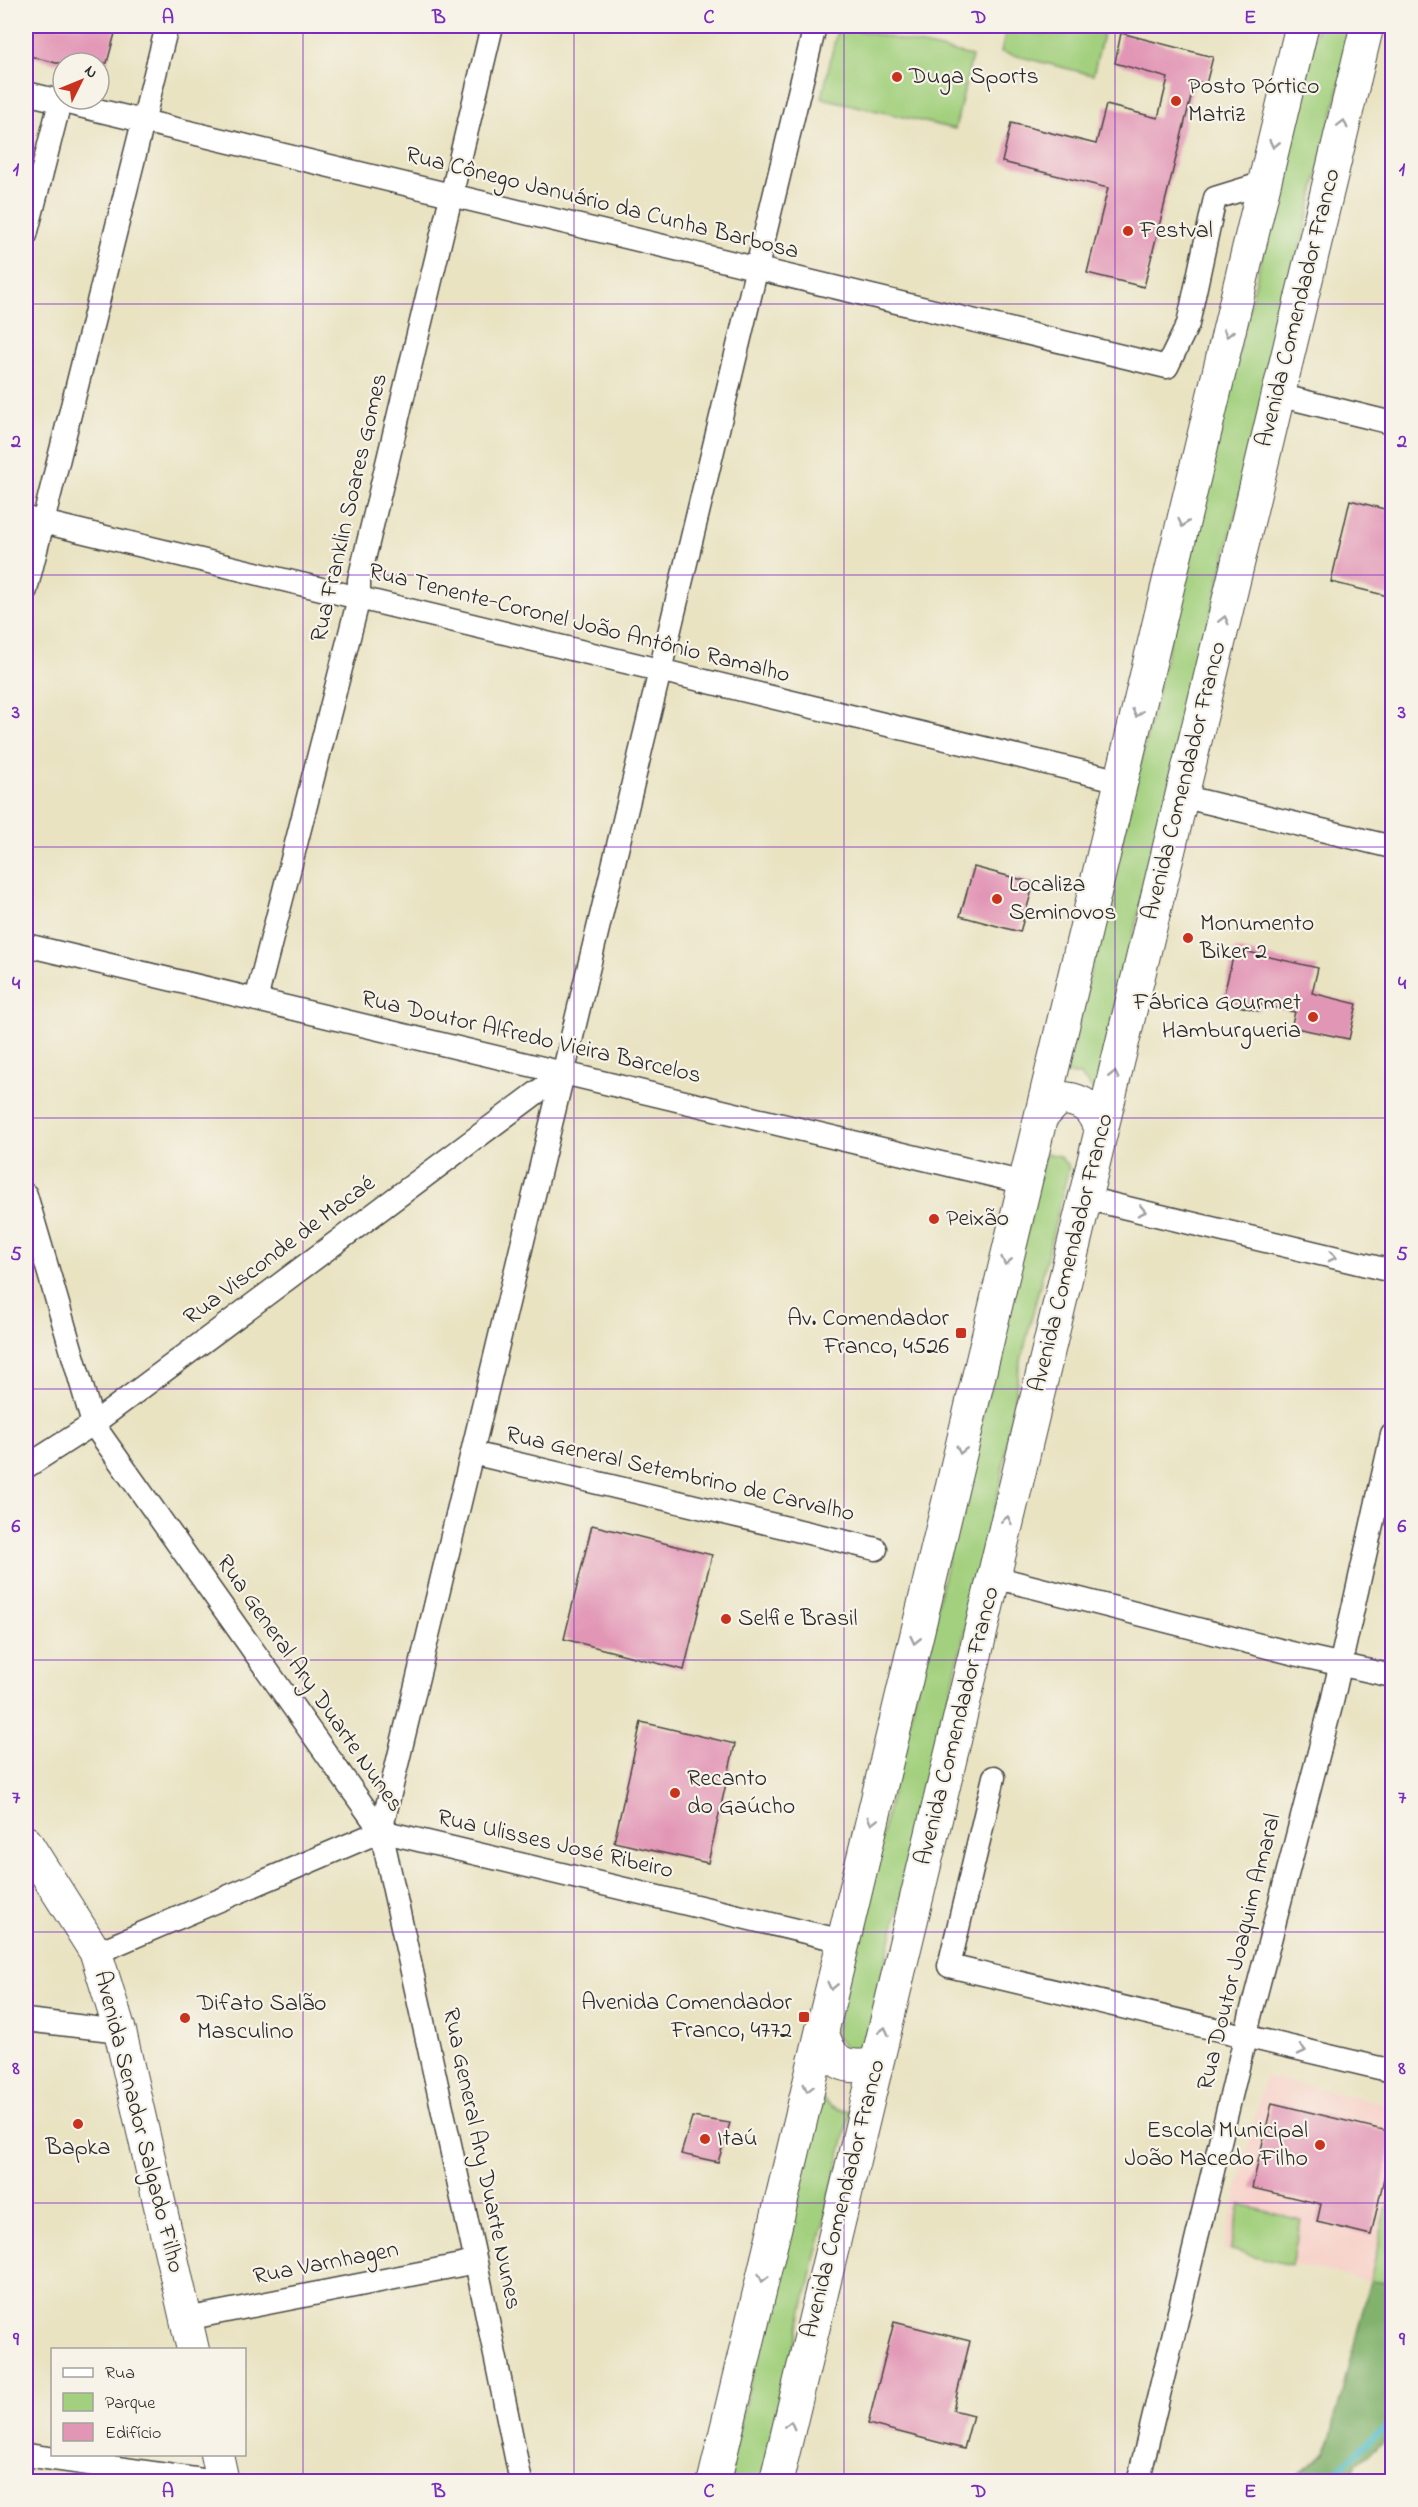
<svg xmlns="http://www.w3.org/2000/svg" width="1418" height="2507" viewBox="0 0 1418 2507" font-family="'Indie Flower',sans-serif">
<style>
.built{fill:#f7d1c9}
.green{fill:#a3d07e;stroke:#677e54;stroke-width:1.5}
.forest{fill:#82b26d;stroke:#566e4c;stroke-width:1.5}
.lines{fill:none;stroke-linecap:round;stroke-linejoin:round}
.stream{stroke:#4fbcc8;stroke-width:6}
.building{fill:#e296b6}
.minor-casing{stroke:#484742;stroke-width:25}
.secondary-casing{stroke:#484742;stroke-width:34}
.trunk-casing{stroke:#484742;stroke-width:35}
.minor{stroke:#fff;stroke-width:22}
.secondary{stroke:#fff;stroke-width:32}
.trunk{stroke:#fff;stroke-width:33}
.oneway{stroke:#a0a0a0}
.grid{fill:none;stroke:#7b2cbf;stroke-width:1.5;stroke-opacity:0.55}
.poi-dot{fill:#c8321e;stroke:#f7f3e8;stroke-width:2}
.labels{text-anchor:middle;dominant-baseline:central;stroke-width:4.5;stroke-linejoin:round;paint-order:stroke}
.poi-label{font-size:24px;fill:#2b2b2b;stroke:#f7f3e8;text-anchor:start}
.street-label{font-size:24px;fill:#2b2b2b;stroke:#f7f3e8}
.neatline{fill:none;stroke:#7b2cbf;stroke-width:2}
.grid-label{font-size:20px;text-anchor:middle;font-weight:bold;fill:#7b2cbf}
</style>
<rect width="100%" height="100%" fill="#f7f3e8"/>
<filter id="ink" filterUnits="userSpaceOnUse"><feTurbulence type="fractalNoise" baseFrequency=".0167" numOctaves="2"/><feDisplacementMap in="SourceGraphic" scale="12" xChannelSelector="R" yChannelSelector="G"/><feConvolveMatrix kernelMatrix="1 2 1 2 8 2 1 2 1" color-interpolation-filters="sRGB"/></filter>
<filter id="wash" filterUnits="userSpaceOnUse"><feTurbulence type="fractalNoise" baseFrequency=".008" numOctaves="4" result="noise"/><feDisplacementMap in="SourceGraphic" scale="24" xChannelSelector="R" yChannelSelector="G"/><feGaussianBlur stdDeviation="1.35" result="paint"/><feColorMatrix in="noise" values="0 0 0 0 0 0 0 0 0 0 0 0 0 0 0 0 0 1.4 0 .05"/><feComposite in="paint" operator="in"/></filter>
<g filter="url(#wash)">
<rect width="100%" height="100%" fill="#e9e3c2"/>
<path class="built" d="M1265 2076 1392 2106V2184L1370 2281 1223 2250Z"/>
<path class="green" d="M838 26 972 56 955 129 822 98Z
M1007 26H1105L1093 75 1001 52Z
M1317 26H1354L1095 1092 1080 1075 1066 1074Z
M1045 1153 1059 1156 1069 1167 1019 1369 1000 1485 863 2056 853 2057 834 2035Z
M822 2098C831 2109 838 2111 851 2110L762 2481 725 2482Z
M1392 2184V2284L1370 2281Z
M1240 2205 1301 2220 1291 2265 1230 2250Z"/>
<path class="forest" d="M1370 2281 1392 2284V2436L1357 2463 1350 2481H1290L1327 2452Z"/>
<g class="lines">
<path class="stream" d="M1323 2482 1392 2422"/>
</g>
<g id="blocks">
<path class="building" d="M26 26H117L107 63H56L26 55Z
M1121 33 1213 57 1206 84 1195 81 1144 287 1087 273 1108 188 1002 162 1011 123 1096 144 1106 105 1158 118 1168 78 1115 63Z
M1350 500 1392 511V597L1331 582Z
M974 867 1034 883 1020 932 960 916Z
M1235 949 1318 968 1312 993 1357 1004 1349 1039 1291 1027 1295 1012 1260 1005 1259 1011 1222 1002Z
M592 1525 712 1555 684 1670 564 1639Z
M641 1722 735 1744 708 1863 614 1842Z
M1272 2103 1392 2132V2143L1371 2235 1317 2222 1321 2204 1252 2188Z
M692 2117 730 2123 718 2162 681 2154Z
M894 2322 970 2341 953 2410 973 2415 964 2449 868 2424Z"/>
</g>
</g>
<g filter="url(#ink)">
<use href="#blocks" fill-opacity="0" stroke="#484742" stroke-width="1.5"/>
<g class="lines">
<g class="minor-casing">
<path id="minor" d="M26 93 1167 367 1188 324 1215 198 1264 183
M26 235 60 102
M1278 395 1392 423
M26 518 1121 781
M26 590 167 26
M1181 796 1392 847
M26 945 1025 1183
M256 1000 359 598V580L492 26
M26 1195 93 1424 381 1831 476 2262 521 2482
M1085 1198 1392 1271
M472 1453 876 1549
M26 1467 93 1424 563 1073
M994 1577 1307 1657 1392 1676
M994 1777 949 1966 1392 2071
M381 1831 815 26
M96 1953 381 1831 843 1941
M26 2020 120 2031
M186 2319 476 2262
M26 2455 216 2482
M1138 2482 1251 2013 1332 1702 1392 1435"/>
</g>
<g class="secondary-casing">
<path id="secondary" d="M26 1842 96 1953 120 2031 193 2350
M217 2454 223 2482"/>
</g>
<g class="trunk-casing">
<path id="trunk" d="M1041 1117 1059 1098C1084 1099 1094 1109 1101 1132
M822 2031C831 2064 844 2070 876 2064
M714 2482 1302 26
M776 2482 1367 26"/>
</g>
<use href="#minor" class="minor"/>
<use href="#secondary" class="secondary"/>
<use href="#trunk" class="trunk"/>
</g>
<defs><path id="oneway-chevron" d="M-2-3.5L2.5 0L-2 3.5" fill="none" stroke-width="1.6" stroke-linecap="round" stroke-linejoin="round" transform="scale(1.5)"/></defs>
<g class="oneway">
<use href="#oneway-chevron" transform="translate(1343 124) rotate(-76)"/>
<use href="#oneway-chevron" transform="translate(1274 144) rotate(103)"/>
<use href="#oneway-chevron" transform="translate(1228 333) rotate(103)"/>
<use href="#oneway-chevron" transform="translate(1183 523) rotate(103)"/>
<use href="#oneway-chevron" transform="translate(1224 620) rotate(-76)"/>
<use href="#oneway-chevron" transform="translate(1137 713) rotate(103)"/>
<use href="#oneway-chevron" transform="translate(1114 1075) rotate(-77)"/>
<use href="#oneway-chevron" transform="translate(1142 1211) rotate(13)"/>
<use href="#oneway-chevron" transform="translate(1332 1257) rotate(13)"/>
<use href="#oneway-chevron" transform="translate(1006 1261) rotate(103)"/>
<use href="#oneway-chevron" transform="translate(961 1450) rotate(103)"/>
<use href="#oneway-chevron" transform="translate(1007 1520) rotate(-77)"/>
<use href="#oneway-chevron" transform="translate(915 1640) rotate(103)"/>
<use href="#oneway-chevron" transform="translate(872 1821) rotate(104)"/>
<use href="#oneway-chevron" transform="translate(832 1986) rotate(103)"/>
<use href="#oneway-chevron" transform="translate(884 2031) rotate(-77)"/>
<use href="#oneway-chevron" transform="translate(1302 2050) rotate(13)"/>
<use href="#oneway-chevron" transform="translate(808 2088) rotate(104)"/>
<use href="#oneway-chevron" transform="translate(763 2278) rotate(103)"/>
<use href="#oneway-chevron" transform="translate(790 2425) rotate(-76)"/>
</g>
</g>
<path class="grid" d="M303 26V2482M574 26V2482M844 26V2482M1115 26V2482M26 304H1392M26 575H1392M26 847H1392M26 1118H1392M26 1389H1392M26 1660H1392M26 1932H1392M26 2203H1392"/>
<g class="poi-dot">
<circle cx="897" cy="77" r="6"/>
<circle cx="1176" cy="101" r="6"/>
<circle cx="1128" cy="231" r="6"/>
<circle cx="997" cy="899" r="6"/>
<circle cx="1188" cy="938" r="6"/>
<circle cx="1313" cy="1017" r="6"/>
<circle cx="934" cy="1219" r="6"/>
<rect x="955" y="1327" width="12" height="12" rx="3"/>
<circle cx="726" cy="1619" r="6"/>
<circle cx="675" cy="1793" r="6"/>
<rect x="798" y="2011" width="12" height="12" rx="3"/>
<circle cx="185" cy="2018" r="6"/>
<circle cx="78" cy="2124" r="6"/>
<circle cx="705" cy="2139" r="6"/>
<circle cx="1320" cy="2145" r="6"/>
</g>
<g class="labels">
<g class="poi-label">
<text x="909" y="77">Duga Sports</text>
<text x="1188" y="87">Posto Pórtico<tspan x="1188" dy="28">Matriz</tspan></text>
<text x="1140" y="231">Festval</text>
<text x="1009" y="885">Localiza<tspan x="1009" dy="28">Seminovos</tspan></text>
<text x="1200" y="924">Monumento<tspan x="1200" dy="28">Biker 2</tspan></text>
<text x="1301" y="1003" text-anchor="end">Fábrica Gourmet<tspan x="1301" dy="28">Hamburgueria</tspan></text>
<text x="946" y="1219">Peixão</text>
<text x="949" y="1319" text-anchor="end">Av. Comendador<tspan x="949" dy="28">Franco, 4526</tspan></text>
<text x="738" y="1619">Selfie Brasil</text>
<text x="687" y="1779">Recanto<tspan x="687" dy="28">do Gaúcho</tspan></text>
<text x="792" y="2003" text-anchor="end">Avenida Comendador<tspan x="792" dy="28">Franco, 4772</tspan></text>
<text x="197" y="2004">Difato Salão<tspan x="197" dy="28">Masculino</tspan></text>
<text x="1308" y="2131" text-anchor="end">Escola Municipal<tspan x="1308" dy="28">João Macedo Filho</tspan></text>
<text x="717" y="2139">Itaú</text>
<text x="78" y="2148" text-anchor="middle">Bapka</text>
</g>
<g class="street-label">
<text transform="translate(602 204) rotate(14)">Rua Cônego Januário da Cunha Barbosa</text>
<text transform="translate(1299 308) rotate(-76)">Avenida Comendador Franco</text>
<text transform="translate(350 508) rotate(-77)">Rua Franklin Soares Gomes</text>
<text transform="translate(579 624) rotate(14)">Rua Tenente-Coronel João Antônio Ramalho</text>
<text transform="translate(1185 781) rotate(-76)">Avenida Comendador Franco</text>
<text transform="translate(531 1038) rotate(13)">Rua Doutor Alfredo Vieira Barcelos</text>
<text transform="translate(280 1251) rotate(-37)">Rua Visconde de Macaé</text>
<text transform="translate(1072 1253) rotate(-76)">Avenida Comendador Franco</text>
<text transform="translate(680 1475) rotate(13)">Rua General Setembrino de Carvalho</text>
<text transform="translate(309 1684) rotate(55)">Rua General Ary Duarte Nunes</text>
<text transform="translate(958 1726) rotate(-76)">Avenida Comendador Franco</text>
<text transform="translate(555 1845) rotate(13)">Rua Ulisses José Ribeiro</text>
<text transform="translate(1240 1952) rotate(-76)">Rua Doutor Joaquim Amaral</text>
<text transform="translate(138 2122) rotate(76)">Avenida Senador Salgado Filho</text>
<text transform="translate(481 2159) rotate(78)">Rua General Ary Duarte Nunes</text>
<text transform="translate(844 2199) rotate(-76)">Avenida Comendador Franco</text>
<text transform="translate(326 2264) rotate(-11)">Rua Varnhagen</text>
</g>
</g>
<rect width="1418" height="2507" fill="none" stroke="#f7f3e8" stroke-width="66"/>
<rect x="51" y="2348" width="195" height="108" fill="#f7f3e8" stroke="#a5a39c" stroke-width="1.5"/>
<rect x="63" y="2368" width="30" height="9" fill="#ffffff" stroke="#a5a39c" stroke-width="1.5"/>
<text x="105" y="2378" font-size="18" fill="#2b2b2b">Rua</text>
<rect x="63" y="2393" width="30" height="18" fill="#a3d07e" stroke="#a5a39c" stroke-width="1.5"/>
<text x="105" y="2408" font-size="18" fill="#2b2b2b">Parque</text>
<rect x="63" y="2423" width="30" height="18" fill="#e296b6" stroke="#a5a39c" stroke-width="1.5"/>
<text x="105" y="2438" font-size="18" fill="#2b2b2b">Edifício</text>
<g transform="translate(81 81) rotate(47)"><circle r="28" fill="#f7f3e8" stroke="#a5a39c" stroke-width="1.5"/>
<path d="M0-4.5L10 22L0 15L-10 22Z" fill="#c8321e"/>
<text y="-9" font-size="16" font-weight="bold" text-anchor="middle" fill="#2b2b2b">N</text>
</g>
<rect x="33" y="33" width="1352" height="2441" class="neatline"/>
<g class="grid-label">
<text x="168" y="23">A</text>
<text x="439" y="23">B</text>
<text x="709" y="23">C</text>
<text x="979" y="23">D</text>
<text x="1250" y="23">E</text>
<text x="16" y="175">1</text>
<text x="1402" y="175">1</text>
<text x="16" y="447">2</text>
<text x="1402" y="447">2</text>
<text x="16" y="718">3</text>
<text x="1402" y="718">3</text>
<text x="16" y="989">4</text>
<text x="1402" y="989">4</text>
<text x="16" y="1260">5</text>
<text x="1402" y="1260">5</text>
<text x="16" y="1532">6</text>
<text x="1402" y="1532">6</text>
<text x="16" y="1803">7</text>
<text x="1402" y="1803">7</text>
<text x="16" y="2074">8</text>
<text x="1402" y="2074">8</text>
<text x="16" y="2345">9</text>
<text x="1402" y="2345">9</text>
<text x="168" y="2497">A</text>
<text x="439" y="2497">B</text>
<text x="709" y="2497">C</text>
<text x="979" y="2497">D</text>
<text x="1250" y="2497">E</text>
</g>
</svg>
